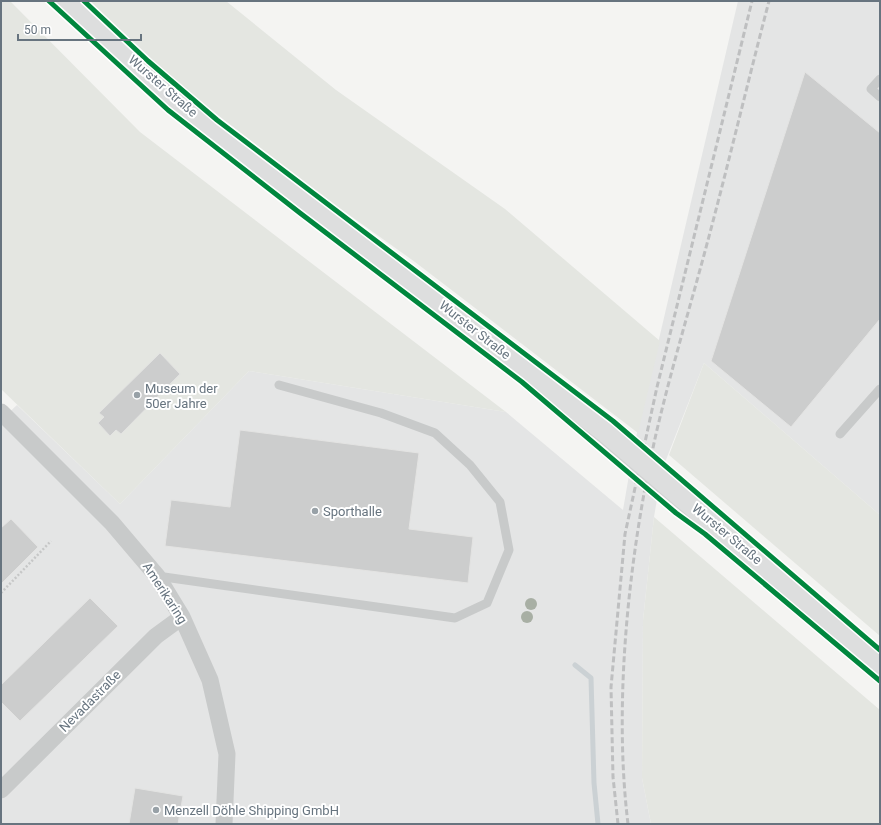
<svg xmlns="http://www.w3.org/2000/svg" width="881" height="825" viewBox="0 0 881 825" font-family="Roboto,sans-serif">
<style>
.built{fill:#e4e5e5}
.green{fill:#e4e6e1}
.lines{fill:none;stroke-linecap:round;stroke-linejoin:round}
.stream{stroke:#cbd1d4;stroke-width:5}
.building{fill:#cccdcd;stroke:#e3e3e2}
.primary-casing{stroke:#d1d2d2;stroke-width:24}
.path{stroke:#c6c7c7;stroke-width:2.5;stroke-dasharray:2 2;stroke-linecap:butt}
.lane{stroke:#c8caca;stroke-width:9}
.street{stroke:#c8caca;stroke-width:17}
.primary{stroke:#dddede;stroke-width:22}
.rail{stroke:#bebfc0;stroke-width:3;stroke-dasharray:6 3;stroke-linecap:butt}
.primary-bridge-casing{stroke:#d1d2d2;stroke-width:24;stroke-linecap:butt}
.primary-bridge{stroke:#dddede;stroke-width:22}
.cycleway-casing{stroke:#fff;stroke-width:8}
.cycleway{stroke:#00873e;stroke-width:5}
.tree{fill:#a8afa4}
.poi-dot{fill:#98a1a7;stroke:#fff;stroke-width:1.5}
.labels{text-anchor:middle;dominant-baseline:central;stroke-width:4;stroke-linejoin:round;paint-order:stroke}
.street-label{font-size:13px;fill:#67747f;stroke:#fff}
.poi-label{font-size:13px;fill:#67747f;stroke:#fff;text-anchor:start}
</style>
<rect width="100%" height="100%" fill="#f4f4f2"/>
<path class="built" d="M738 1H880V515L704 363 662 470 654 517 643 620 642 778 651 824H1V420L17 405 120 504 249 371 506 412 623 510 634 446Z"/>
<path class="green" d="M1 1H10L140 132 506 412 249 371 120 504 1 389Z
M90 1H226L336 90 505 209 660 341 638 433 415 262 317 192 219 116 150 59Z
M704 363 880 515V636L669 455Z
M654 517 880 710V824H651L642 778 643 620Z"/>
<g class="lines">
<path class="stream" d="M575 665 591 678 594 783 598 824"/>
</g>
<path class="building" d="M805 72 880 133V319L791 427 711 361Z
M160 353 180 374 121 434 116 430 110 436 98 423 104 417 99 413Z
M240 430 419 453 409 529 473 537 468 583 165 546 171 500 230 507Z
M11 519 38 547 1 584V528Z
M90 598 118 626 20 721 1 702V685Z
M135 788 183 796 178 824H129Z"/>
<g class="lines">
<g class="primary-casing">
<path id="primary" d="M67 1 176 100 605 431
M666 483 880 664"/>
</g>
<path class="path" d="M1 593 51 541"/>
<path class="lane" d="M880 79 871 89 880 97
M840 434 880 389
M157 576 455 618 487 603 509 550 500 502 470 465 435 433 381 413 279 385"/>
<path class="street" d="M1 412 112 523 157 576 182 617 210 680 227 754 224 824
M1 790 156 636 182 617"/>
<use href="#primary" class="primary"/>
<path class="rail" d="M618 824 613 777 611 687 625 534 657 387 752 1
M628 824C613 701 629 555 656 434 670 374 688 314 704 255 727 170 747 85 769 1"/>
<g class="primary-bridge-casing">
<path id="primary-bridge" d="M605 431 666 483"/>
</g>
<use href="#primary-bridge" class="primary-bridge"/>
<g class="cycleway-casing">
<path id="cycleway" d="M49 1 168 110 300 213 522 382 676 513 705 534 880 681
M84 1 148 61 217 120 613 421 880 650"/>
</g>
<use href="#cycleway" class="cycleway"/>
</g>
<g class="tree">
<circle cx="531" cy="604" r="6"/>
<circle cx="527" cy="617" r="6"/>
</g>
<g class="poi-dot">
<circle cx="137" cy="395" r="4"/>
<circle cx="315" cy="511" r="4"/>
<circle cx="156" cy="810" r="4"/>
</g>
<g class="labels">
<g class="street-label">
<text transform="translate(163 86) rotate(41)">Wurster Straße</text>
<text transform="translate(475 330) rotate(38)">Wurster Straße</text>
<text transform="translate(727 534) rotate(40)">Wurster Straße</text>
<text transform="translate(165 593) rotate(57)">Amerikaring</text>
<text transform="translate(90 701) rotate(-45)">Nevadastraße</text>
</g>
<g class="poi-label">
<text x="145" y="388">Museum der<tspan x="145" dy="15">50er Jahre</tspan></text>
<text x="323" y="511">Sporthalle</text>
<text x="164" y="810">Menzell Döhle Shipping GmbH</text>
</g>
</g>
<rect width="881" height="825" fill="none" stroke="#67747f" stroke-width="4"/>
<path d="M18 34v6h123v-6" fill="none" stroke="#67747f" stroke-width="2"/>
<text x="24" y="34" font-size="12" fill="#67747f" stroke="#ffffff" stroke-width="3" paint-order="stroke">50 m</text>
</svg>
